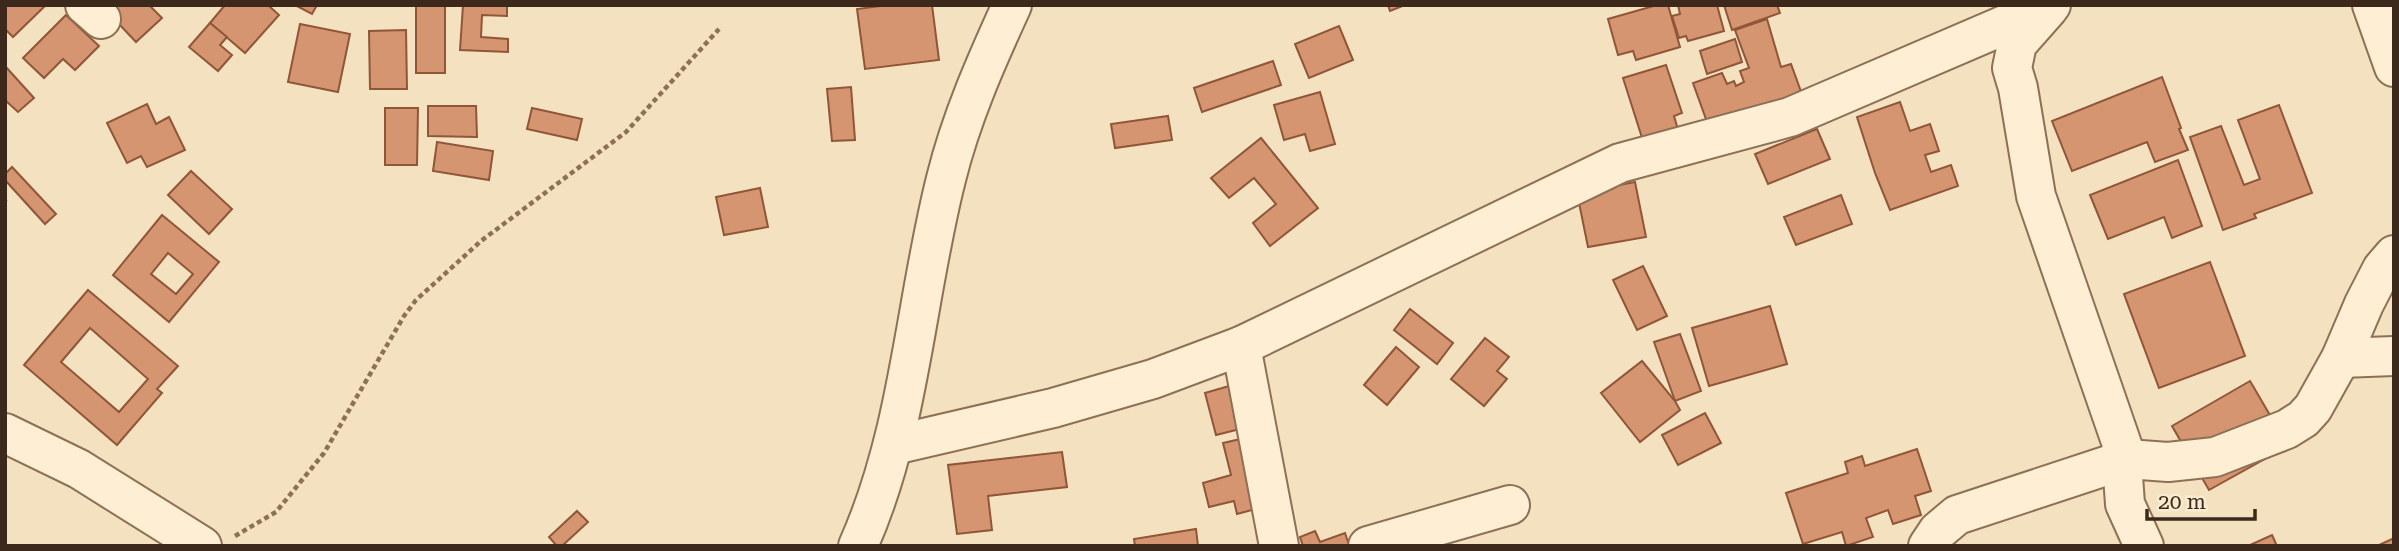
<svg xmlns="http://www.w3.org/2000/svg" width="2399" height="551" viewBox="0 0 2399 551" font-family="'Roboto Serif',serif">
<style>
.building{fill:#d69571;stroke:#905638;stroke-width:2;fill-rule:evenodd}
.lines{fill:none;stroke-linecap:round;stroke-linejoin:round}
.minor-casing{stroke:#8e7055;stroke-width:42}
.path{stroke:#8e7055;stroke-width:4.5;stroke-dasharray:5 3.5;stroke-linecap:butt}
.minor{stroke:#fdeed4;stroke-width:38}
</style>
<rect width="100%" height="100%" fill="#f3e1bf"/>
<!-- building -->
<g class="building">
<path d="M5,5H46L13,37L5,29Z"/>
<path d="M101,5H149L162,18L136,42Z"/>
<path d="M225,5H268L279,15L245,53L210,23Z"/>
<path d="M295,5H317L312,14Z"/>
<rect x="416" y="5" width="29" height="68"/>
<path d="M463,5H507V16L482,15L481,37L508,39V52L460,50Z"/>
<path d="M888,5H932L939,60L865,69L857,9Z"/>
<path d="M1388,5H1405L1390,11Z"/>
<path d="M1657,5H1668L1680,47L1636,60L1633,51L1618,55L1608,19Z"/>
<path d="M1678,5H1717L1724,31L1688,41L1686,36L1679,38L1672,16L1680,14Z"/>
<path d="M1724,5H1777L1780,13L1732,30Z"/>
<path d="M66,15L99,46L75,70L63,59L44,78L23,58Z"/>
<path d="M1767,19L1781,67L1791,64L1804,100L1711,133L1693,83L1722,73L1727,84L1734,81L1736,86L1744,82L1740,71L1749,68L1735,30Z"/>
<path d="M210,23L227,37L220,45L232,55L218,71L189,47Z"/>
<path d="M300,24L350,34L338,92L288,82Z"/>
<path d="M1339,26L1353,60L1309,78L1295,44Z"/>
<path d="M406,30L407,89H370L369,31Z"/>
<path d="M1735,39L1742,62L1707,74L1700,51Z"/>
<path d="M1273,61L1281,85L1202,112L1194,88Z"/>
<path d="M1666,65L1682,113L1674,116L1679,133L1644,144L1623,78Z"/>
<path d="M5,66L34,98L18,112L5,100Z"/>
<path d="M2162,77L2181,128L2179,129L2188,150L2155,162L2147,142L2072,171L2052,121Z"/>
<path d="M851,87L855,140L832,141L827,89Z"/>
<path d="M1320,92L1335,144L1310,151L1305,134L1284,140L1274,105Z"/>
<path d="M1900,102L1910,131L1930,124L1939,151L1925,155L1931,172L1951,165L1958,186L1890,210L1875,173L1857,117Z"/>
<path d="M147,104L156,124L169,117L185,150L147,167L141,156L127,163L107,123Z"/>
<path d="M2279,105L2312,193L2254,214L2256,218L2223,230L2190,137L2221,126L2244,185L2260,179L2238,120Z"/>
<path d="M428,106H476L477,137L428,136Z"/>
<path d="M385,108H418L417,165H385Z"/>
<path d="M532,108L582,119L577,140L527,129Z"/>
<path d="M1168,116L1172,140L1115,148L1111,124Z"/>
<path d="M1817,129L1830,159L1768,184L1755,154Z"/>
<path d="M1261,138L1318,208L1270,246L1253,223L1276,204L1254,178L1229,198L1211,178Z"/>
<path d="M437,142L493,151L489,180L433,171Z"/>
<path d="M2178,160L2202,226L2172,238L2164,217L2108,239L2090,195Z"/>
<path d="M12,167L56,214L45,224L5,180V174Z"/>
<path d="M191,171L232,209L209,234L168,195Z"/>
<path d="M1635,182L1646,237L1588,247L1577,193Z"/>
<path d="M760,188L768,227L724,235L716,197Z"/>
<path d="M1841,195L1852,224L1796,245L1784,217Z"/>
<path d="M162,215L219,262L169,322L113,275ZM168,253L193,274L176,294L151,274Z"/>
<path d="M2210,262L2245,356L2159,388L2124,294Z"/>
<path d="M1643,266L1667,316L1637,330L1613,280Z"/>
<path d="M88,290L178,366L157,389L162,393L117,445L24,365ZM90,328L148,379L119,412L61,362Z"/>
<path d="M1770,306L1787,364L1709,386L1692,328Z"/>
<path d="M1410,309L1453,343L1437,364L1394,330Z"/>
<path d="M1680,334L1701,391L1675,401L1654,342Z"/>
<path d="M1485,338L1509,357L1497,371L1507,379L1484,406L1451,379Z"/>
<path d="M1396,347L1419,367L1387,405L1364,385Z"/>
<path d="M1642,361L1675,401L1680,410L1640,442L1601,393Z"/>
<path d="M2250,381L2288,446L2209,490L2172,426Z"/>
<path d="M1229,386L1240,429L1216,435L1205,393Z"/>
<path d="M1705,413L1721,443L1678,465L1662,435Z"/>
<path d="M1245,438L1263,507L1237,514L1234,501L1209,507L1203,483L1231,475L1223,443Z"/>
<path d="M1917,449L1931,491L1915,496L1921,515L1893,524L1888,510L1866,518L1873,537L1846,546L1842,532L1803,544L1786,493L1848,473L1845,462L1862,456L1865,466Z"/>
<path d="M1062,452L1067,487L988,496L992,530L957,534L948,465Z"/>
<path d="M577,511L588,522L562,546H557L549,537Z"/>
<path d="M1196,529L1198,546H1135L1134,539Z"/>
<path d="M1315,531L1320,542L1345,533L1349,545L1303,546L1300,537Z"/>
<path d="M2272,535L2277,546H2248Z"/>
<path d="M2394,538V546H2377Z"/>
</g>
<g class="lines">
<!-- minor casing -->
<g class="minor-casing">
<g id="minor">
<path d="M85,5L101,19"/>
<path d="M2372,5L2394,67"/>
<path d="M2048,9L2017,44L2012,68L2018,88L2036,196L2127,459"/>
<path d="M1241,346L1279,546"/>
<path d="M2341,358L2394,356"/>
<path d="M5,433L79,469L202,546"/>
<path d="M894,445L1053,408L1153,379L1241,346L1620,163L1790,117L2051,5"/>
<path d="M2122,462L2125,504L2144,546"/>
<path d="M858,546C910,430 915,301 946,179C961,118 986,62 1012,5"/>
<path d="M1368,546L1510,505"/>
<path d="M1928,546L1938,531L1957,515L2127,459L2168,462L2215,457L2287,429L2303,419L2313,408L2341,358L2364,304L2382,269L2394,255"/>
</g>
</g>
<!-- path -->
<g class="path">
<path d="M5,200L6,199"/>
<path d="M235,536L276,512L324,453L404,316L416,300L481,241L626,132L719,29"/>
</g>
<!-- minor -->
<use href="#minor" class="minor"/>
</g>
<!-- border -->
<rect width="2399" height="551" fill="none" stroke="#3c291b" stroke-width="14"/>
<!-- scale -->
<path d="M2147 509v10h108v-10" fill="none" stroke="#3c291b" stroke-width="3.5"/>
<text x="2158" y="509" font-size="21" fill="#3c291b" stroke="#f9ebd0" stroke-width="5" paint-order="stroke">20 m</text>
</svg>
